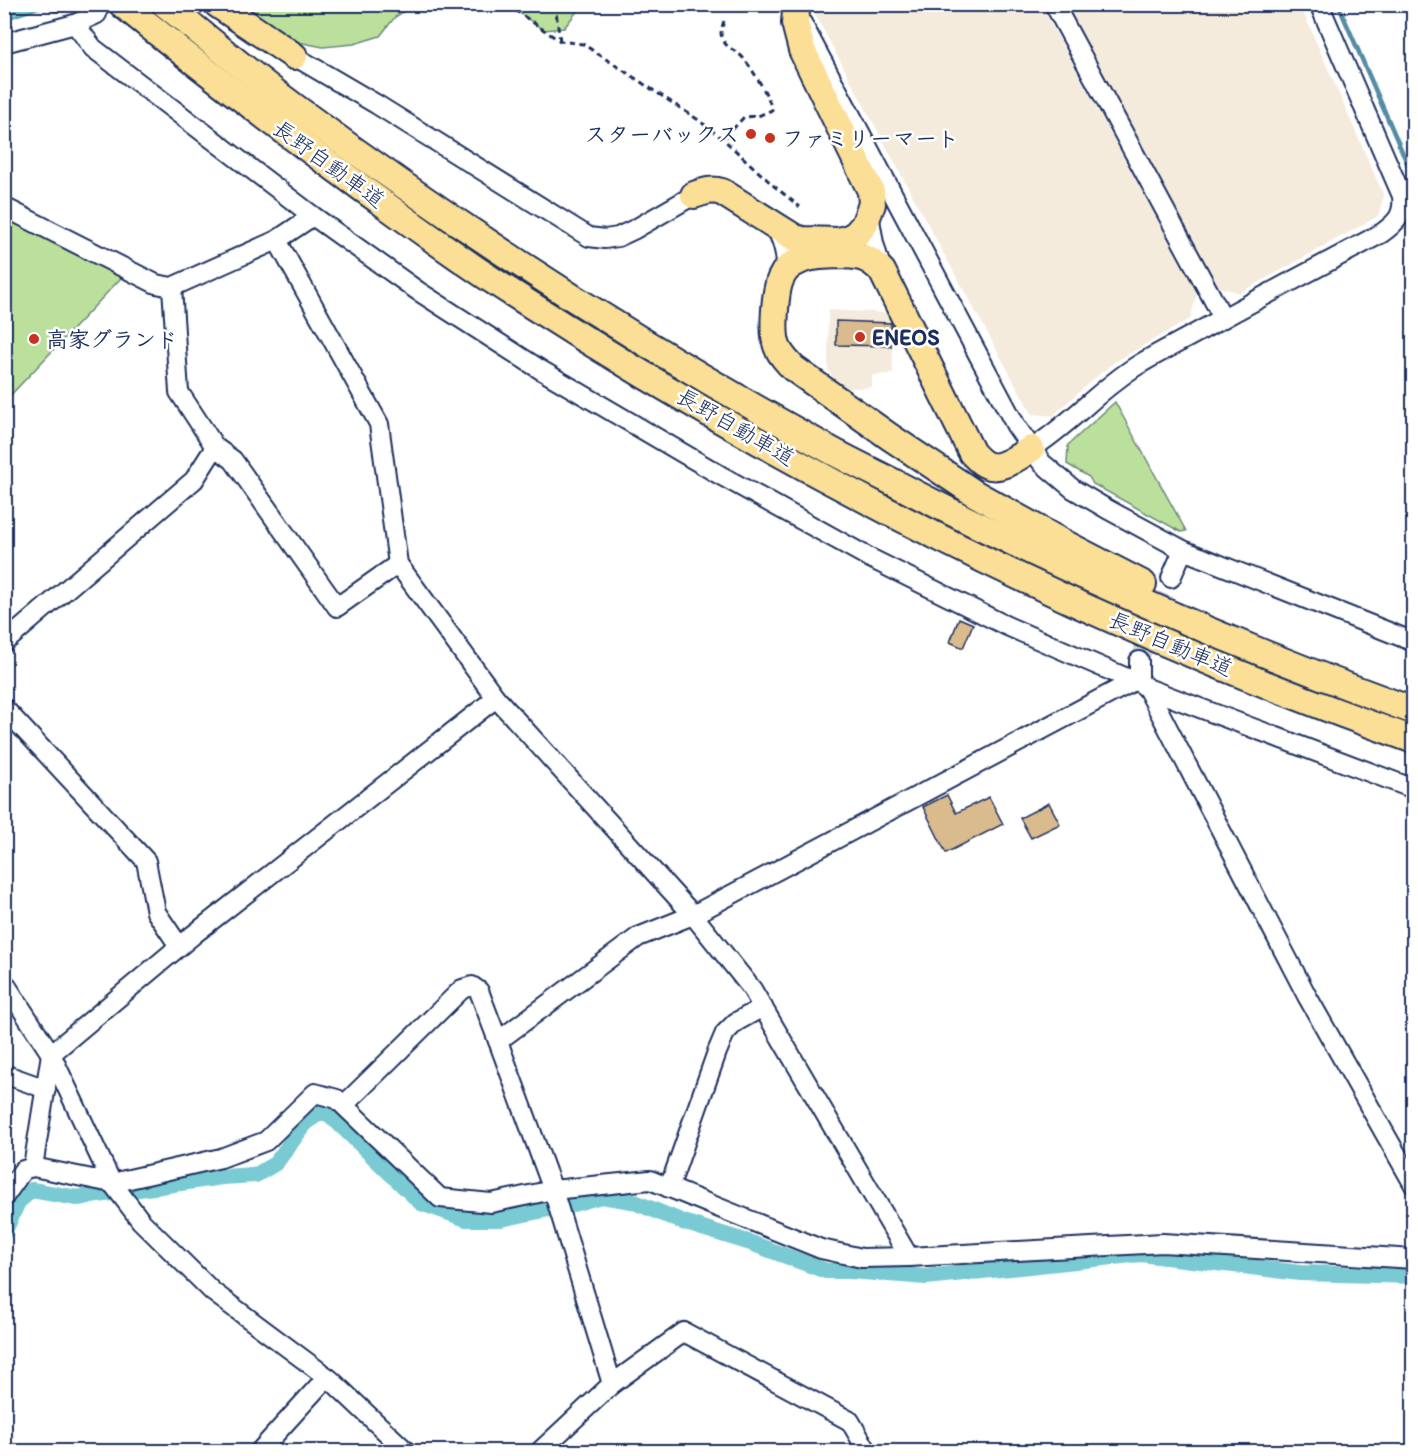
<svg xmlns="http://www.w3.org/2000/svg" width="1418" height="1456" viewBox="0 0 1418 1456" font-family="Itim,'Klee One',sans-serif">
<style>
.built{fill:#f4ebdd}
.green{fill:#bbe09b;stroke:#6b887c;stroke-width:1.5}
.water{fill:#79cad2;stroke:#538ca4;stroke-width:1.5}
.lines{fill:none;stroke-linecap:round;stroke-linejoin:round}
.stream{stroke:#538ca4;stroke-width:4.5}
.canal{stroke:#79cad2;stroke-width:16}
.building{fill:#dabb8d;stroke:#1b2f5e;stroke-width:1.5}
.minor-tunnel{stroke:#d1d5df;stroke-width:18;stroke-dasharray:18 9;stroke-linecap:butt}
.minor-casing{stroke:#1b2f5e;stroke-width:22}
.highway-casing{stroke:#1b2f5e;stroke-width:30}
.path{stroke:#1b2f5e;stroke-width:3;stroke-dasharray:6 4.5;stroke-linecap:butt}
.minor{stroke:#fff;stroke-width:18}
.highway{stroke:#fbdf96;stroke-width:26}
.poi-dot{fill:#c8321e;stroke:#fff;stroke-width:2}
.labels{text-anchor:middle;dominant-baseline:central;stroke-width:5;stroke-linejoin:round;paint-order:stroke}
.poi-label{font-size:22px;font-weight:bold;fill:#1b2f5e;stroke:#fff;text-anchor:start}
.street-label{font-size:22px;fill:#1b2f5e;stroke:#fff}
</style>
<rect width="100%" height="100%" fill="#fff"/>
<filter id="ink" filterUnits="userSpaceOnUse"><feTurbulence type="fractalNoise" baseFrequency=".0167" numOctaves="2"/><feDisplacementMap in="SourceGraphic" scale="12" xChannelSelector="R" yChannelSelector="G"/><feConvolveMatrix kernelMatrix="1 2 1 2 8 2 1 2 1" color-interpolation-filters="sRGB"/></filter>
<g filter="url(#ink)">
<!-- built -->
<g class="built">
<path d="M810,5H1041L1197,293L1190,319L1113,363L1089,383L1053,416L1032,414L939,245Z"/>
<path d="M1066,5H1300L1384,196L1378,216L1240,293L1216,286Z"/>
<path d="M828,310L892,313L893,374L872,375V387L839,389L828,369Z"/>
</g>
<!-- green -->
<g class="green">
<path d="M237,5H414L395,17L380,36L354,44L323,47L298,42L280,34Z"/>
<path d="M518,5H582L564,28L544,30L521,14V6Z"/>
<path d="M5,212L122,277L5,401Z"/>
<path d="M1115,402L1186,531L1181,532L1093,484L1089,477L1067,464L1068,445Z"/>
</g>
<!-- water -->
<path class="water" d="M5,4H48V5L5,20Z"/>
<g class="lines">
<!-- stream -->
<path class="stream" d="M1338,4L1414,179"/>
<!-- canal -->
<path class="canal" d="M4,1233L18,1202L32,1190L77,1198L222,1177L256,1175L276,1163L306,1122L321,1112L330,1115L421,1203L466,1219H501L573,1204L601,1196L632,1201L683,1222L751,1243L826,1271H851L926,1277L1141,1254L1300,1273L1414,1276"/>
</g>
<!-- building -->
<g class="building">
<path d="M836,321L891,323V346L836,345Z"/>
<path d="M959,618L973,624L963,648L950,642Z"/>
<path d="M947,795L956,813L989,797L1003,824L946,853L923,807Z"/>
<path d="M1049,803L1060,824L1031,838L1020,818Z"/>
</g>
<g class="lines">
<!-- minor-tunnel -->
<path class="minor-tunnel" d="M1139,661L1171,578"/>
<!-- minor casing -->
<g class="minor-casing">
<g id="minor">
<path d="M1054,4L1223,318"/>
<path d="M802,23L1016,426L1042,463L1073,489L1107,509L1183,550L1414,642"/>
<path d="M75,24L97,14"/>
<path d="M4,43L75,24L93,48L313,216L418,291L541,370L720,475L870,558L1007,626L1134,681L1139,682L1147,688L1414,789"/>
<path d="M294,56L376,104L589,237L605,239L618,237L635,229L694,195"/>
<path d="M4,207L156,284L172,287L277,240L313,216"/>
<path d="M869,214L874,243L882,271"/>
<path d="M774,226C783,239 785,253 787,268"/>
<path d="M277,240L379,424L398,564L496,698L693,915L752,989L909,1257"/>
<path d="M172,287L179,392L215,447L233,460L337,607L398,564"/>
<path d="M1031,449C1070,425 1099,389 1138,365C1158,353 1178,343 1198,332C1259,298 1321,266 1382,233C1397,222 1404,215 1402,196L1319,4"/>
<path d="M1171,578L1183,550"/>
<path d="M4,643L194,480L215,447"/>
<path d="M1139,661V682"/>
<path d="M1147,688L1307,996L1414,1185"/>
<path d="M4,708L146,861L156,912L179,946"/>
<path d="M4,982L51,1054L112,1183L141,1221L213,1292L331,1380L407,1452"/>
<path d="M4,1074L46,1089"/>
<path d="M344,1105L462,989L472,986L479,991L498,1041"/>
<path d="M33,1167L51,1054L193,935L496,698"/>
<path d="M669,1188L717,1052L725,1033L736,1022L763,1007"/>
<path d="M4,1197L23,1170L33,1167L112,1183L221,1158L266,1141L315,1093L337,1099L440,1198L491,1203L553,1190L650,1180L821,1249L862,1258L909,1257L1163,1243L1414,1259"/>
<path d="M612,1384L684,1332L850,1421L868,1452"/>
<path d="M259,1452L327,1377"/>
<path d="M539,1452L612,1384L553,1190L498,1041L638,937L693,915L1134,681"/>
</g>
</g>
<!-- highway casing -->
<g class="highway-casing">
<g id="highway">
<path d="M122,4C202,69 283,131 366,191C409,222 451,253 495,282C783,469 1090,626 1414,740"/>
<path d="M165,4C209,39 251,75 296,108C467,234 646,349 832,451C860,466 888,479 916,494C1077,577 1243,649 1414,711"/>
<path d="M217,4L294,56"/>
<path d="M694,195C705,191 712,189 722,192L795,238L803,240L838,241L847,239L856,234L864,225L872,204L871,191L802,50L795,23L796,11"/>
<path d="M1031,449C1019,456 1001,471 987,465C981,463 976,457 972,453L882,271C868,256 858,255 837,255C824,256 809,255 797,262C790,265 784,271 781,278C775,290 772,333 777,346C780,355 787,361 793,368L890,437L974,493L1058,540L1143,584"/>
</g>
</g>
<!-- path -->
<g class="path">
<path d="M506,4L560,41L583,44L697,119L723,139L774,186L800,207"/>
<path d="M555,4L560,41"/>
<path d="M54,11L70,4"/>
<path d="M724,21C722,28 719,33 723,40C727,49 738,51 744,59C753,70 769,96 772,110L758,116L744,117L724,139"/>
</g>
<!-- minor -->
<use href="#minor" class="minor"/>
<!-- highway -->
<use href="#highway" class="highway"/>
</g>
</g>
<!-- markers -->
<g class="poi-dot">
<circle cx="751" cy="134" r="6"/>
<circle cx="770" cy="138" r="6"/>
<circle cx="860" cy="337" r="6"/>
<circle cx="34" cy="339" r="6"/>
</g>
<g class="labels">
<!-- poi labels -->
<g class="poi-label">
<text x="739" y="134" text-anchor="end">スターバックス</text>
<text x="782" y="138">ファミリーマート</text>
<text x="872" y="337">ENEOS</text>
<text x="46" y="339">高家グランド</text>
</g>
<!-- street labels -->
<g class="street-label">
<text transform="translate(329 164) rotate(36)">長野自動車道</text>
<text transform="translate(736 427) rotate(30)">長野自動車道</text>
<text transform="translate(1171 644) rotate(23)">長野自動車道</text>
</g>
</g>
<!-- margin -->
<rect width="1418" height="1456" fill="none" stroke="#fff" stroke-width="24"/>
<rect x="12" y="12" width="1394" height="1432" fill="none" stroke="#1b2f5e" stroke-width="2" filter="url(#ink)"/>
</svg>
